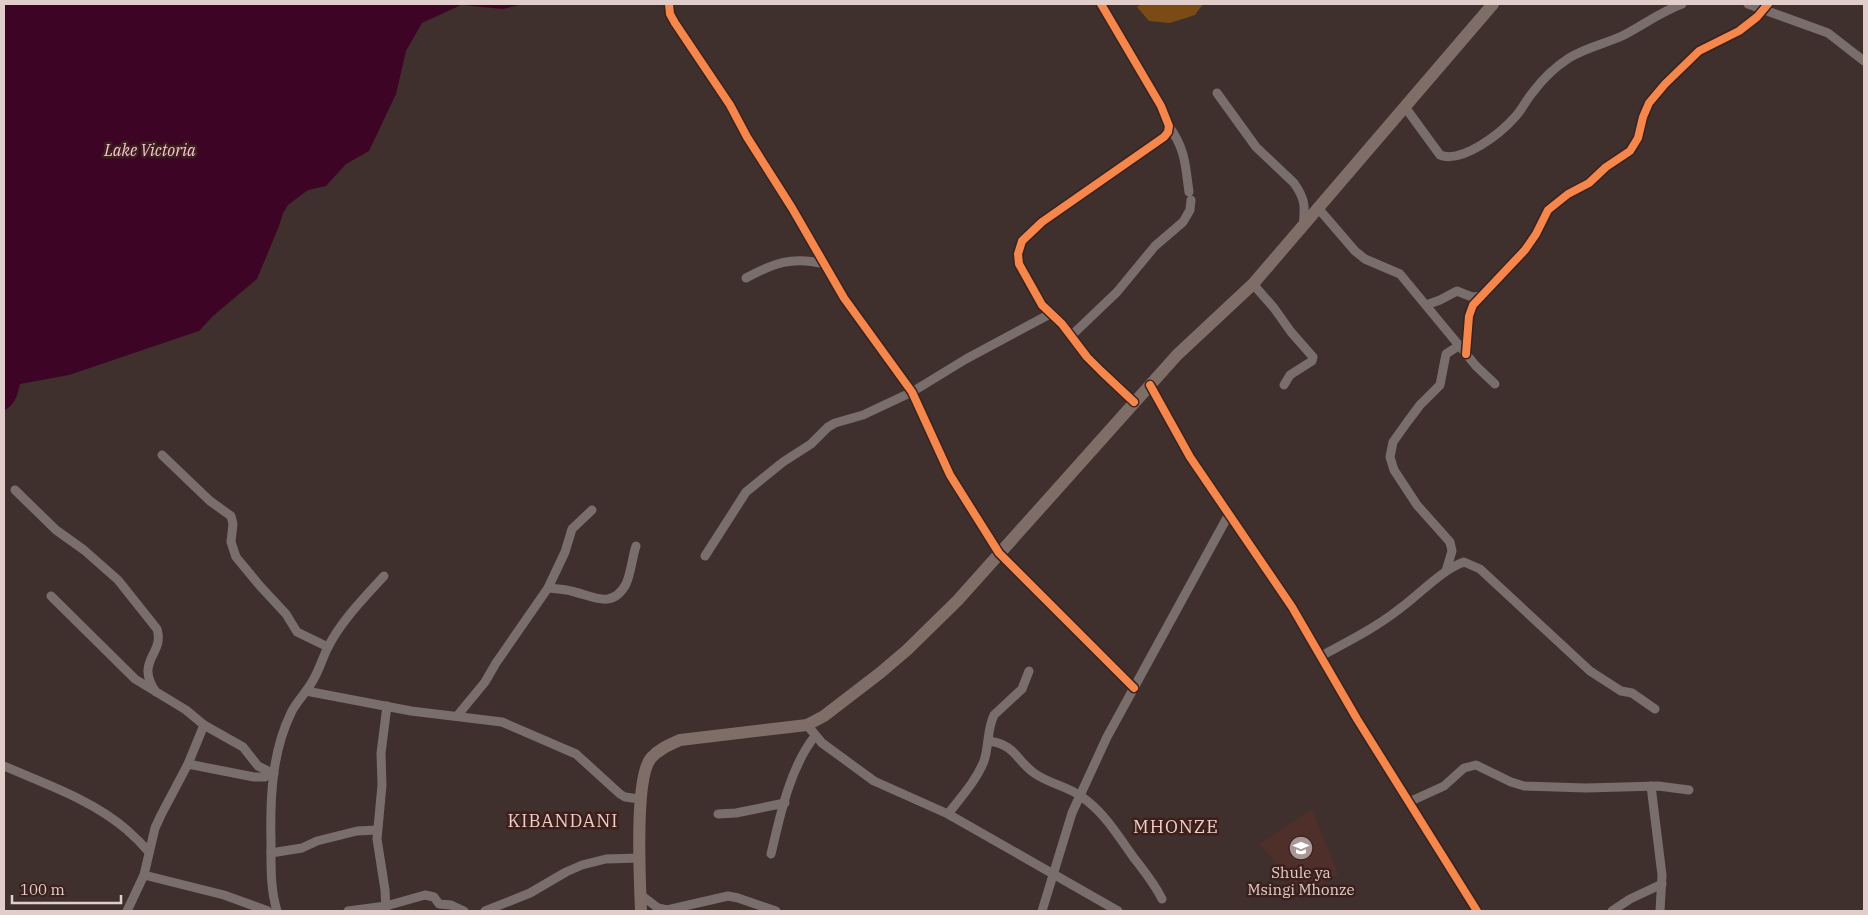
<svg xmlns="http://www.w3.org/2000/svg" width="1868" height="915" viewBox="0 0 1868 915" font-family="'IBM Plex Serif',serif">
<style>
.built{fill:#4f2f2a}
.forest{fill:#7a4b14}
.water{fill:#3e0425}
.lines{fill:none;stroke-linecap:round;stroke-linejoin:round}
.minor{stroke:#7a6e6c;stroke-width:9}
.primary{stroke:#7f6d67;stroke-width:12}
.cycleway-casing{stroke:#3b201c;stroke-width:11}
.cycleway{stroke:#f5874c;stroke-width:8}
.labels{text-anchor:middle;dominant-baseline:central;stroke-width:5;stroke-linejoin:round;paint-order:stroke}
.poi-label{font-size:15px;fill:#e1cecb;stroke:#3b201c}
.water-label{font-size:16px;font-style:italic;fill:#fec0da;stroke:#3b201c}
.quarter-label{font-size:18px;letter-spacing:1px;fill:#f2cdc7;stroke:#3b201c}
</style>
<rect width="100%" height="100%" fill="#3f302d"/>
<!-- built -->
<path class="built" d="M1312,809L1338,874L1304,895L1259,844Z"/>
<!-- forest -->
<path class="forest" d="M1141,4H1203L1195,15L1170,23L1149,21L1137,7Z"/>
<!-- water -->
<path class="water" d="M4,4H523L503,9L461,5L422,23L406,51L396,94L369,151L346,164L326,186L308,190L288,205L283,213L279,226L257,279L213,316L199,331L69,375L20,384C17,397 15,404 4,411Z"/>
<g class="lines">
<!-- minor -->
<g class="minor">
<path d="M669,4L670,14L675,23L730,105L747,137L792,208L844,298L912,392L950,475L999,553L1134,688"/>
<path d="M1101,4L1161,106L1169,126L1168,132L1164,137L1042,222L1022,241L1018,254L1019,264L1042,305L1062,324L1087,357L1101,371L1134,402"/>
<path d="M1748,4L1828,33L1864,61"/>
<path d="M1217,93L1256,147L1294,183C1306,200 1305,207 1303,227"/>
<path d="M1405,107L1440,155C1462,164 1501,133 1515,117C1522,110 1526,100 1533,92C1542,80 1555,67 1569,58C1585,48 1604,44 1622,36C1642,26 1660,12 1682,4"/>
<path d="M1169,126C1186,151 1185,164 1189,192"/>
<path d="M1318,208L1355,251L1365,259L1400,274L1476,366L1495,384"/>
<path d="M746,278C774,263 792,256 824,264"/>
<path d="M1253,284L1274,308L1291,332L1313,357L1312,361L1290,375L1284,385"/>
<path d="M1426,305L1440,300L1457,291L1472,297L1482,296"/>
<path d="M1071,336L1117,292L1155,246L1183,222L1190,210L1191,200"/>
<path d="M1466,354L1469,316L1473,305L1525,250L1536,234L1548,210L1568,194L1589,183L1606,167L1630,151L1638,138L1643,117L1649,103L1665,84L1699,51L1739,31L1757,17L1768,4"/>
<path d="M1150,385L1190,457L1292,607L1357,719L1477,911"/>
<path d="M162,455L210,501L231,516L233,524L231,542L236,557L260,586L286,614L297,632L328,647"/>
<path d="M15,490L56,530L84,550L118,580L157,629C165,654 134,661 156,692"/>
<path d="M705,556L746,492L783,462L811,444L828,427L835,423L863,415L912,392L966,359L1050,314"/>
<path d="M1446,571L1452,551L1450,542L1417,505L1394,470L1390,457L1393,442L1408,421L1420,405L1440,385L1446,354L1460,345"/>
<path d="M548,588C556,589 564,589 571,591C593,596 612,610 626,584C631,573 632,558 636,546"/>
<path d="M51,596L135,679L186,710L204,725L243,747L258,766L274,774"/>
<path d="M1321,656C1347,642 1375,628 1398,610C1419,595 1441,570 1464,562L1480,569L1590,671L1621,691L1632,693L1655,709"/>
<path d="M306,691L411,711L502,722L576,754L620,794L625,797L640,799"/>
<path d="M457,716L485,682L496,663L548,588L565,552L572,529L592,510"/>
<path d="M807,725L822,743L874,781L948,814L1118,911"/>
<path d="M989,741C1016,745 1015,759 1034,773C1049,784 1068,786 1082,797C1105,813 1118,836 1134,858C1144,871 1154,883 1162,899"/>
<path d="M188,764L254,777H265L271,773"/>
<path d="M4,766C45,784 93,800 127,830C135,837 142,844 149,852"/>
<path d="M1651,786L1662,875L1660,911"/>
<path d="M1409,802L1444,786L1464,768L1476,765L1511,782L1524,786L1586,788L1658,786L1689,790"/>
<path d="M718,814L736,813L785,803"/>
<path d="M948,814C961,797 976,781 984,761C989,746 987,729 994,715L1022,689L1029,671"/>
<path d="M271,853L302,848L317,841L357,831L377,830"/>
<path d="M771,854C780,816 790,767 815,736"/>
<path d="M144,875L224,895L268,911"/>
<path d="M641,895L658,908L667,910L728,896L738,898L776,911"/>
<path d="M127,911L144,875L155,828L161,815L188,764L204,725"/>
<path d="M277,911C270,888 271,863 271,840C270,797 272,752 291,713C296,702 306,693 312,682C319,671 322,659 328,647C342,620 364,598 384,576"/>
<path d="M348,911L386,906L425,895L434,897L439,904L451,905L464,911"/>
<path d="M386,911L385,890L377,839L382,785L381,753L387,706"/>
<path d="M485,911L530,893L566,872L582,865L606,859L640,858"/>
<path d="M1042,911L1072,813L1107,737L1229,514"/>
<path d="M1612,911L1630,899L1662,884"/>
</g>
<!-- primary -->
<path class="primary" d="M641,911C640,882 634,778 651,758C659,749 669,745 680,740L807,725L824,716L880,673L907,650L958,600L1177,355L1253,284L1493,4"/>
<!-- cycleway casing -->
<g class="cycleway-casing">
<g id="cycleway">
<path d="M669,4L670,14L675,23L730,105L747,137L792,208L844,298L912,392L950,475L999,553L1134,688"/>
<path d="M1101,4L1161,106L1169,126L1168,132L1164,137L1042,222L1022,241L1018,254L1019,264L1042,305L1062,324L1087,357L1101,371L1134,402"/>
<path d="M1466,354L1469,316L1473,305L1525,250L1536,234L1548,210L1568,194L1589,183L1606,167L1630,151L1638,138L1643,117L1649,103L1665,84L1699,51L1739,31L1757,17L1768,4"/>
<path d="M1150,385L1190,457L1292,607L1357,719L1477,911"/>
</g>
</g>
<!-- cycleway -->
<use href="#cycleway" class="cycleway"/>
</g>
<!-- icons -->
<defs>
<g id="school-disc" transform="scale(1.25)"><circle r="9.5" fill="#a89794" stroke="#3b201c"/><path d="M0-5L7-2L0 1L-7-2ZM-4 1L0 2.5L4 1V4Q0 6-4 4Z" fill="#fff"/></g>
</defs>
<g fill-rule="evenodd">
<use href="#school-disc" x="1301" y="848"/>
</g>
<g class="labels">
<!-- poi labels -->
<g class="poi-label">
<text x="1301" y="872">Shule ya<tspan x="1301" dy="17">Msingi Mhonze</tspan></text>
</g>
<!-- water labels -->
<g class="water-label">
<text x="150" y="150">Lake Victoria</text>
</g>
<!-- quarter labels -->
<g class="quarter-label">
<text x="563" y="820">KIBANDANI</text>
<text x="1176" y="826">MHONZE</text>
</g>
</g>
<!-- border -->
<rect width="1868" height="915" fill="none" stroke="#e1cecb" stroke-width="10"/>
<!-- scale -->
<path d="M12 895v8h109v-8" fill="none" stroke="#e1cecb" stroke-width="2.5"/>
<text x="20" y="895" font-size="15" fill="#e1cecb" stroke="#3b201c" stroke-width="4" paint-order="stroke">100 m</text>
</svg>
